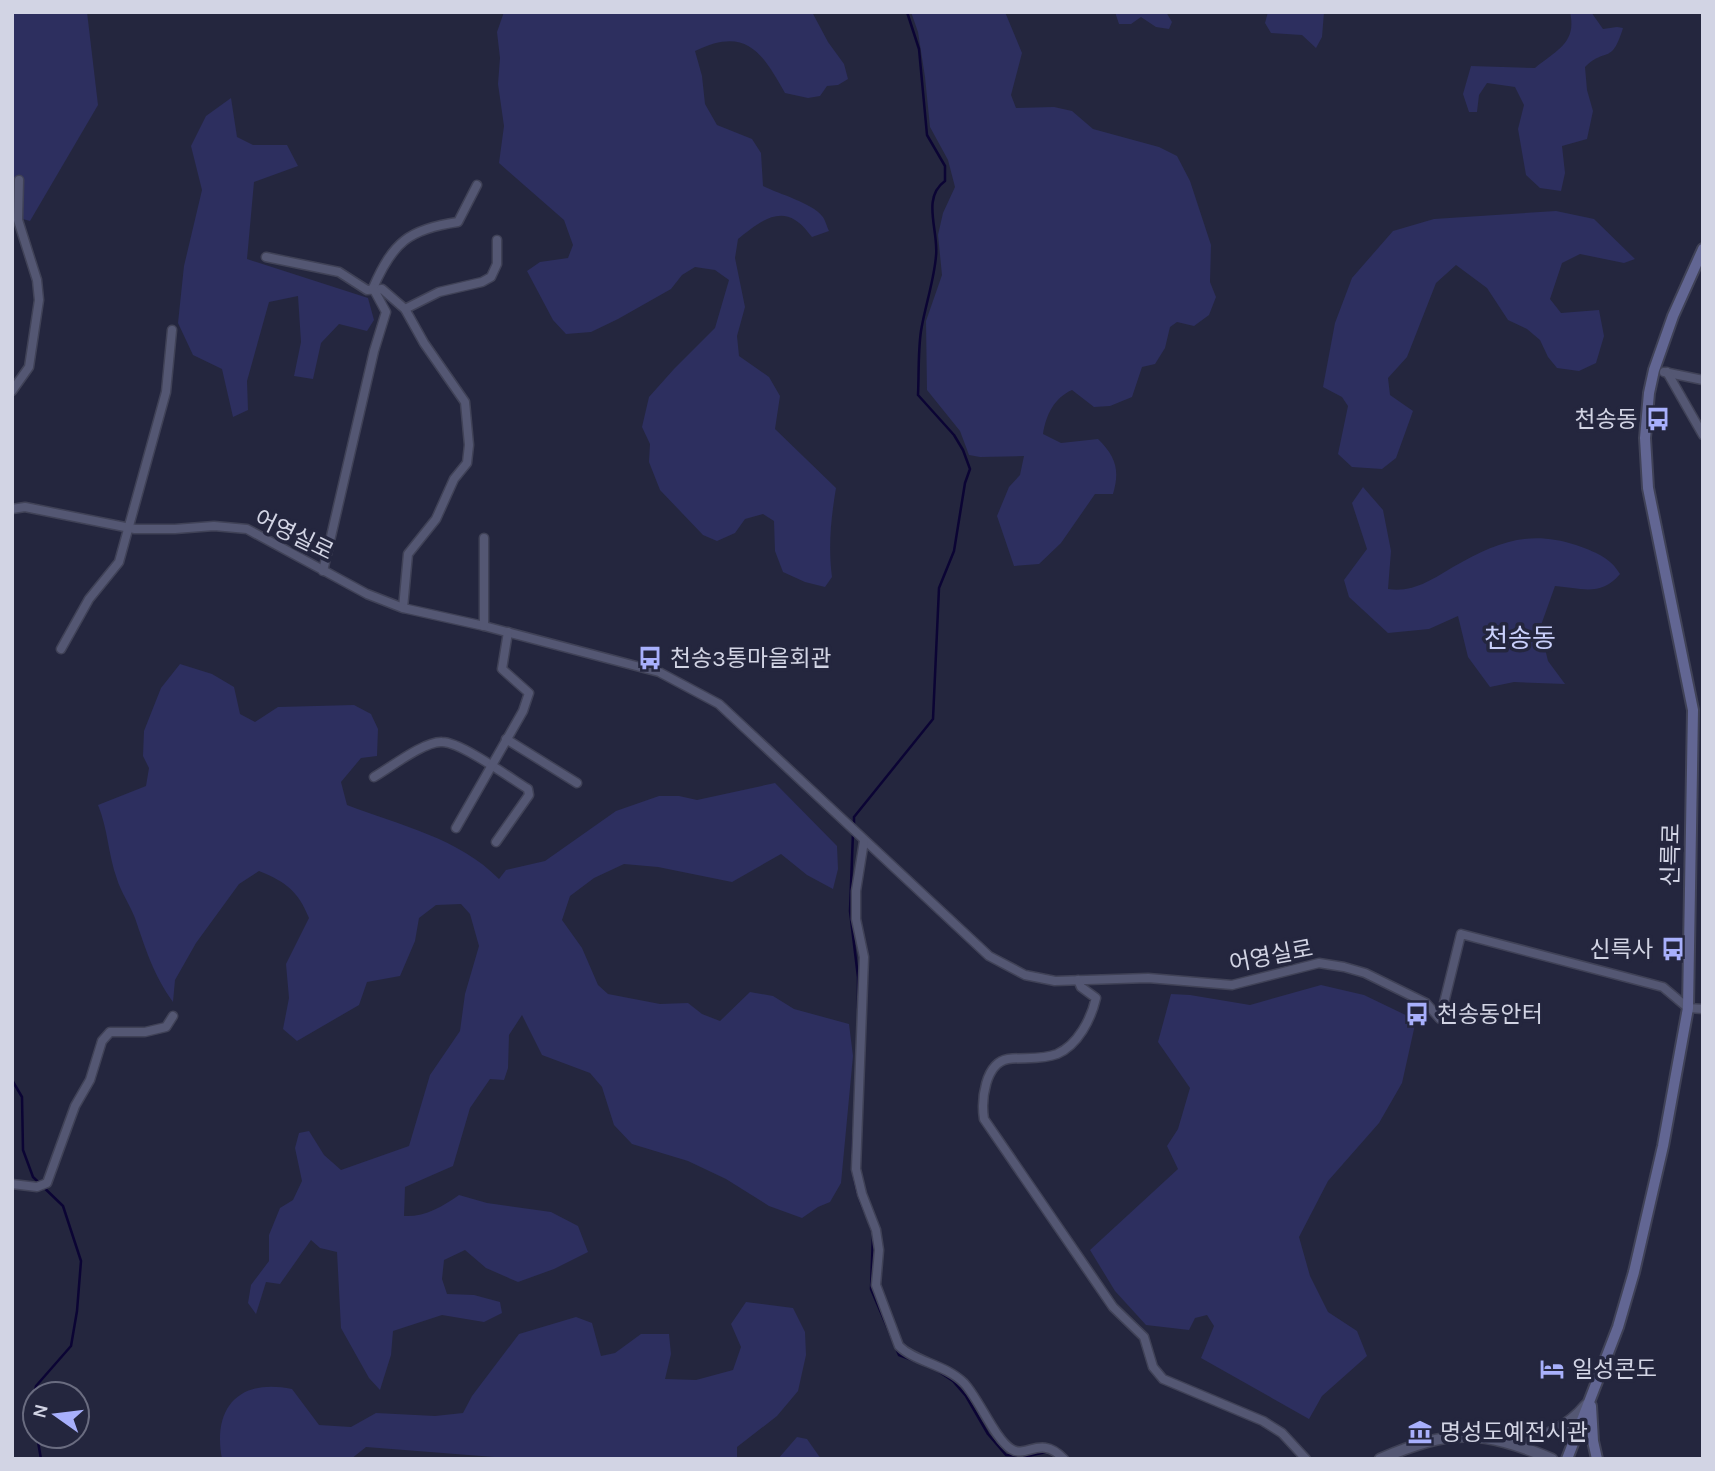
<svg xmlns="http://www.w3.org/2000/svg" width="1715" height="1471" viewBox="0 0 1715 1471" font-family="Karla,'Noto Sans KR',sans-serif">
<style>
.green{fill:#2d2f5f}
.lines{fill:none;stroke-linecap:round;stroke-linejoin:round}
.stream{stroke:#0b0434;stroke-width:2.5}
.minor-casing{stroke:#404257;stroke-width:11}
.tertiary-casing{stroke:#404257;stroke-width:13}
.secondary-casing{stroke:#404257;stroke-width:14}
.minor{stroke:#545773;stroke-width:8}
.tertiary{stroke:#545773;stroke-width:10}
.secondary{stroke:#626693;stroke-width:10}
.labels{text-anchor:middle;dominant-baseline:central;stroke-width:7;stroke-linejoin:round;paint-order:stroke}
.poi-label{font-size:23px;fill:#d2d4e4;stroke:#24263e;text-anchor:start}
.street-label{font-size:23px;fill:#d2d4e4;stroke:#24263e}
.quarter-label{font-size:26px;fill:#c9cffa;stroke:#24263e}
</style>
<rect width="100%" height="100%" fill="#24263e"/>
<!-- green -->
<g class="green">
<path d="M12,12H87L98,105L30,221L12,216Z"/>
<path d="M504,12H812L828,42L844,64L848,79L838,85L827,86L820,96L808,98L785,93C762,52 746,26 695,51L702,76L705,104L717,125L752,139L761,153L763,186C779,194 812,203 822,216C825,219 827,227 829,231L812,237C807,231 802,224 795,220C775,207 753,227 738,239L735,258L745,307L737,336L739,356L769,377L780,396L775,429L836,488C831,518 828,546 832,577L825,587L805,582L783,572L775,551L774,521L763,514L745,519L735,533L717,541L703,535L660,490L649,462L650,444L642,427L649,397L674,369L715,328L729,280L715,270L695,267L682,275L671,289L618,319L591,332L566,334L553,320L527,271L540,262L568,258L573,245L564,220L499,163L504,126L498,84L500,58L497,32Z"/>
<path d="M911,12H1005L1022,53L1011,95L1016,108L1054,107L1072,111L1093,129L1159,147L1177,156L1190,181L1211,245L1210,282L1216,297L1209,315L1194,326L1177,322L1170,327L1165,348L1155,364L1142,367L1132,397L1110,406L1094,407L1072,390C1054,398 1046,415 1043,434L1061,443L1098,439C1116,457 1120,470 1113,494H1095L1061,543L1039,564L1014,566L997,516L1009,487L1020,475L1024,456L980,457L969,455L960,431L927,390L926,321L942,275L938,235L943,213L955,187L948,160L930,127L925,77L918,32Z"/>
<path d="M1115,12H1166L1172,22L1169,29L1156,27L1141,17L1131,24H1119Z"/>
<path d="M1268,12H1324L1322,37L1316,48L1302,35L1271,33L1265,23Z"/>
<path d="M1570,12H1591L1603,29L1617,27L1623,28C1611,66 1607,46 1585,67L1587,90L1593,111L1587,139L1562,146L1565,173L1561,191L1540,188L1526,175L1518,129L1524,105L1515,87L1487,83L1479,95L1477,112H1469L1463,94L1471,66L1535,68C1557,50 1577,43 1570,12Z"/>
<path d="M231,98L237,137L253,145H287L298,166L254,182L247,259L368,298L374,320L367,331L339,324L321,343L313,379L294,376L301,342L298,296L269,302L247,381L248,410L233,417L222,369L193,355L178,323L184,266L202,190L191,146L206,116Z"/>
<path d="M1556,211L1594,219L1635,259L1624,263L1580,254L1562,263L1550,299L1561,313L1599,310L1604,336L1596,363L1579,371L1557,368L1548,357L1540,340L1527,329L1508,320L1487,288L1456,265L1436,283L1407,357L1388,378L1390,395L1413,411L1396,458L1382,469L1352,467L1338,454L1348,406L1342,397L1323,387L1335,323L1352,278L1393,231L1434,219Z"/>
<path d="M1363,487L1383,510L1391,551L1388,589C1413,593 1433,579 1453,567C1495,543 1528,529 1576,545C1595,552 1610,557 1620,574C1601,597 1581,588 1555,586L1540,628L1548,661L1565,684L1514,682L1490,687L1468,657L1458,616L1429,629L1388,633L1349,597L1344,580L1367,549L1352,503Z"/>
<path d="M180,664L212,674L234,687L240,714L255,722L278,707L354,705L371,714L378,729L377,756L361,758L341,782L347,805C399,825 459,838 499,879L506,870L545,861L616,811L659,796H679L697,800L775,783L837,846L838,869L833,889L807,875L781,854L732,882L658,867L624,864L594,878L570,896L562,920L582,948L598,985L608,994L660,1004L688,1003L702,1014L720,1021L750,992L773,996L794,1009L849,1024L853,1056L841,1183L830,1202L818,1207L802,1218L769,1206L726,1179L688,1161L632,1144L614,1125L602,1087L590,1073L542,1055L522,1015L509,1035L508,1068L504,1080L490,1079L470,1108L453,1166L405,1187L404,1216C425,1217 442,1207 459,1195L487,1203L551,1212L578,1226L588,1252L554,1269L518,1282L486,1268L465,1250L444,1260L442,1279L447,1294L474,1295L500,1302L502,1313L484,1322L442,1315L393,1331L391,1355L380,1390L369,1378L341,1328L337,1252L320,1248L311,1240L280,1284L266,1282L256,1314L248,1303L251,1285L269,1261V1235L280,1208L293,1200L302,1181L295,1148L299,1133L309,1131L324,1155L341,1170L409,1146L430,1075L460,1031L465,994L479,946L470,914L461,904L436,905L419,918L415,941L400,976L367,982L359,1005L297,1041L283,1029L289,998L286,964L309,918C298,891 286,882 259,871L239,884L196,943L175,980L173,1002C153,974 146,950 135,918C130,905 121,892 117,879C108,854 108,829 98,805L146,786L149,768L143,756L144,731L161,688Z"/>
<path d="M1321,985L1364,995L1416,1020L1402,1083L1379,1123L1328,1181L1299,1237L1310,1276L1328,1312L1357,1331L1367,1356L1322,1396L1309,1419L1201,1358L1214,1326L1207,1315L1195,1318L1189,1330L1146,1325L1115,1291L1090,1250L1178,1169L1167,1146L1178,1129L1190,1088L1158,1042L1171,994L1190,995L1250,1005Z"/>
<path d="M746,1302L793,1308L805,1332L806,1355L798,1391L777,1416L737,1447V1459H521L366,1447L351,1459H222C212,1407 240,1378 292,1389L319,1425L351,1427L376,1413L435,1416L463,1413L472,1396L519,1334L576,1317L592,1323L601,1356L615,1353L641,1334H669L671,1354L665,1379L696,1380L733,1370L741,1347L731,1324Z"/>
<path d="M797,1437L807,1439L821,1459H778Z"/>
</g>
<g class="lines">
<!-- stream -->
<g class="stream">
<path d="M854,827V817L933,719L939,588L954,551L965,483L970,469L963,450L954,435L918,395C919,374 918,351 921,331C925,306 934,281 936,256C939,231 921,198 945,181V166L927,135L919,49L907,12"/>
<path d="M853,833L850,911L858,977V1008"/>
<path d="M12,1080L22,1097L23,1150L33,1177L63,1206L81,1261L77,1311L71,1346L36,1386L32,1403L35,1421"/>
<path d="M854,1123C851,1159 850,1182 866,1215"/>
<path d="M870,1225L873,1234L871,1289L899,1355L915,1361"/>
<path d="M938,1371L953,1381L966,1396L988,1434L1006,1455L1028,1456L1046,1452"/>
<path d="M37,1436L41,1459"/>
</g>
<!-- minor casing -->
<g class="minor-casing">
<g id="minor">
<path d="M266,257L339,272L367,290L382,289L405,309L424,343L465,402L469,445L467,463L454,479L436,519L408,554L403,608"/>
<path d="M373,288C393,242 409,229 458,222L477,185"/>
<path d="M405,309L439,292L482,282L491,277L497,264V240"/>
<path d="M1664,372L1703,380"/>
<path d="M1667,372L1703,435"/>
<path d="M12,391L29,367L39,300L37,280L18,220L19,180"/>
<path d="M12,509L25,507L135,529H175L214,526L247,529L367,594L403,608L484,626L659,672L719,704L989,956L1025,975L1055,981L1148,978L1232,985L1319,963L1344,967L1365,973L1426,1003L1440,1019L1461,934L1663,987L1688,1008L1703,1009"/>
<path d="M484,538V626"/>
<path d="M323,571L374,351L386,312L373,288"/>
<path d="M61,649L89,599L119,562L166,392L172,330"/>
<path d="M506,739L577,783"/>
<path d="M374,777C390,768 424,741 442,742C461,742 510,778 528,789L529,795L496,842"/>
<path d="M456,828L523,711L529,693L502,669L508,632"/>
<path d="M864,841L856,891V919L864,957L856,1169L862,1194L876,1230L879,1250L876,1285L899,1346C915,1362 945,1364 964,1383C979,1399 995,1439 1011,1449C1027,1459 1040,1434 1064,1459"/>
<path d="M1078,980L1081,987L1096,998C1091,1019 1078,1045 1057,1054C1042,1060 1024,1057 1008,1059C985,1063 981,1100 984,1119L1113,1307L1144,1337L1153,1367L1163,1379L1263,1421L1282,1433L1306,1459"/>
<path d="M12,1184L37,1187L47,1183L75,1106L90,1080L102,1041L110,1032H145L166,1027L173,1016"/>
</g>
</g>
<!-- tertiary casing -->
<g class="tertiary-casing">
<g id="tertiary">
<path d="M1515,1444C1544,1437 1567,1428 1586,1405"/>
<path d="M1380,1459C1450,1429 1481,1429 1552,1459"/>
</g>
</g>
<!-- secondary casing -->
<g class="secondary-casing">
<g id="secondary">
<path d="M1591,1406L1593,1441L1597,1459"/>
<path d="M1567,1459L1618,1327L1634,1272L1663,1146L1688,1008L1693,710L1648,488L1645,438L1649,393L1654,370L1673,316L1703,249"/>
</g>
</g>
<!-- minor -->
<use href="#minor" class="minor"/>
<!-- tertiary -->
<use href="#tertiary" class="tertiary"/>
<!-- secondary -->
<use href="#secondary" class="secondary"/>
</g>
<!-- icons -->
<defs>
<g id="bus-bare" transform="scale(1.89)"><path d="M-5-6H5V4H4V6H2V4H-2V6H-4V4H-5ZM-3.5-4V0h7V-4ZM-3.5 1.2v1.5H-2V1.2ZM2 1.2v1.5H3.5V1.2Z" fill="#a8b0fc" stroke="#24263e" stroke-width="2.5" paint-order="stroke"/></g>
<g id="hotel-bare" transform="scale(1.89)"><path d="M-6-4.5h1.5V1H6V5H4.5V3h-9V5H-6ZM-4 0a1.8 1.8 0 1 1 3.6 0ZM.5 0V-2.5h3Q6-2.5 6 0Z" fill="#a8b0fc" stroke="#24263e" stroke-width="2.5" paint-order="stroke"/></g>
<g id="museum-bare" transform="scale(1.89)"><path d="M0-6L6-3V-2H-6V-3ZM-5-1h2V3h-2ZM-1-1h2V3h-2ZM3-1h2V3H3ZM-6 4H6V6H-6Z" fill="#a8b0fc" stroke="#24263e" stroke-width="2.5" paint-order="stroke"/></g>
</defs>
<g fill-rule="evenodd">
<use href="#bus-bare" x="1658" y="419"/>
<use href="#bus-bare" x="650" y="658"/>
<use href="#bus-bare" x="1673" y="949"/>
<use href="#bus-bare" x="1417" y="1014"/>
<use href="#hotel-bare" x="1552" y="1369"/>
<use href="#museum-bare" x="1420" y="1432"/>
</g>
<g class="labels">
<!-- poi labels -->
<g class="poi-label">
<text x="1638" y="419" text-anchor="end">천송동</text>
<text x="670" y="658">천송3통마을회관</text>
<text x="1653" y="949" text-anchor="end">신륵사</text>
<text x="1437" y="1014">천송동안터</text>
<text x="1572" y="1369">일성콘도</text>
<text x="1440" y="1432">명성도예전시관</text>
</g>
<!-- street labels -->
<g class="street-label">
<text transform="translate(294 535) rotate(26)">어영실로</text>
<text transform="translate(1671 855) rotate(-89)">신륵로</text>
<text transform="translate(1271 956) rotate(-11)">어영실로</text>
</g>
<!-- quarter labels -->
<g class="quarter-label">
<text x="1520" y="638">천송동</text>
</g>
</g>
<!-- border -->
<rect width="1715" height="1471" fill="none" stroke="#d2d4e4" stroke-width="28"/>
<!-- north arrow -->
<g transform="translate(56 1415) rotate(284)"><circle r="33" fill="#24263e" stroke="#6a6c80" stroke-width="2"/>
<path d="M0-5L12 26L0 18L-12 26Z" fill="#a8b0fc"/>
<text y="-10" font-size="19" font-weight="bold" text-anchor="middle" fill="#d2d4e4">N</text>
</g>
</svg>
